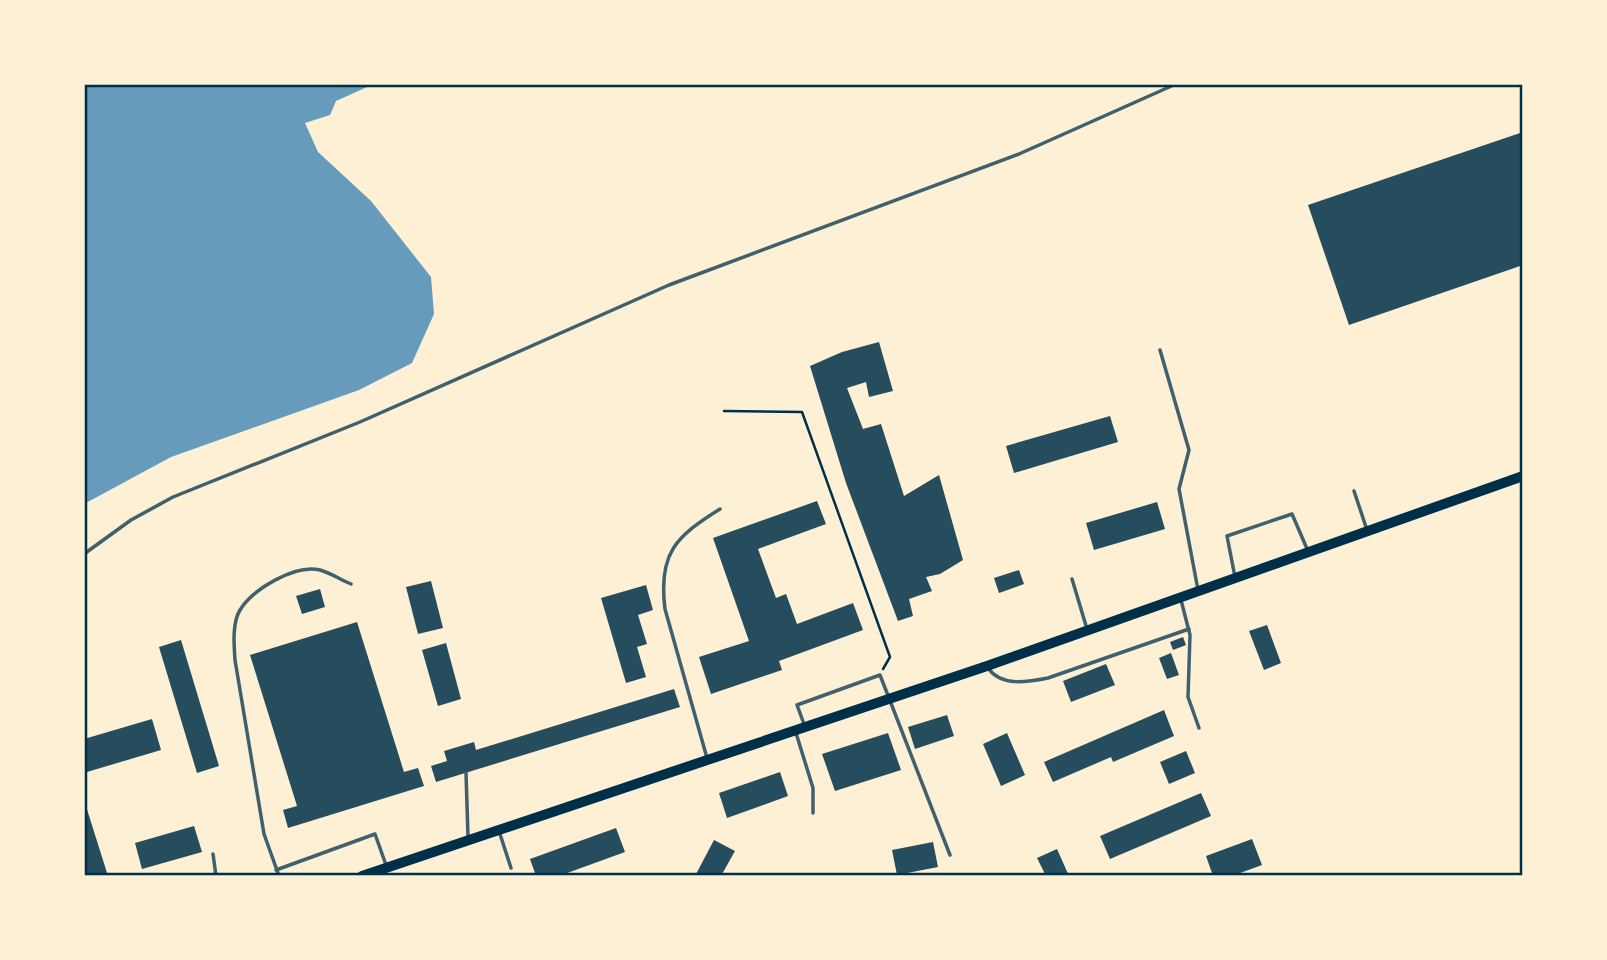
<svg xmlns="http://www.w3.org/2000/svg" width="1607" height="960" viewBox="0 0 1607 960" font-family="'Roboto Condensed',sans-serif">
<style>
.water{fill:#669bbc}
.building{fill:#264d5e}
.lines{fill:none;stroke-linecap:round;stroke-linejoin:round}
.path{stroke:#003049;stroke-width:2.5}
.service{stroke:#3f606c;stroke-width:3.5}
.primary{stroke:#003049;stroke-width:10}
.neatline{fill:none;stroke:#003049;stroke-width:2.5}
</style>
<rect width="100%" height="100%" fill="#fdf0d5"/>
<!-- water -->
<path class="water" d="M84,84H374L336,101L330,115L305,123L318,152L371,201L431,277L434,314L412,363L359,390L171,457L84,504Z"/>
<!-- building -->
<g class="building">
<path d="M1523,132V265L1349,325L1308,205Z"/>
<path d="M879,342L893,391L869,397L866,382L847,388L863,429L881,424L904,496L939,475L963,560L940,574L926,577L932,591L909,599L913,616L898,621L846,483L810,366L842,352Z"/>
<path d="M1110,416L1118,442L1014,473L1006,446Z"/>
<path d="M817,501L826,524L758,549L776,598L786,594L797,624L853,603L863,630L779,661L782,670L711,694L699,657L749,641L713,538Z"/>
<path d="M1157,502L1165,529L1094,550L1086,523Z"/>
<path d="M1019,570L1024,584L999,593L994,578Z"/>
<path d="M431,581L443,628L418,634L406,587Z"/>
<path d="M646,585L653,610L638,615L647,644L637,647L646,677L626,683L601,598Z"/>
<path d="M320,589L325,607L302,614L296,596Z"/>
<path d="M357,622L404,772L418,768L424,786L288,828L283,810L297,806L250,655Z"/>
<path d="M1267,625L1281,663L1264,670L1249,631Z"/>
<path d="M1183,637L1186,645L1173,650L1170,642Z"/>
<path d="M181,640L219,766L197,773L159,647Z"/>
<path d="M446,643L461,699L438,706L422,650Z"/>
<path d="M1171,653L1179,675L1167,679L1159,658Z"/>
<path d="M1106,664L1115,685L1071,702L1063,681Z"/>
<path d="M674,689L680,707L436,782L431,766L447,761L444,751L474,742L476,750Z"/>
<path d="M1164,710L1174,736L1113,762L1111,757L1053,782L1044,762Z"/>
<path d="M947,715L954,736L915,749L908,727Z"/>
<path d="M152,719L161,750L87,772L84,762V739Z"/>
<path d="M888,733L901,770L835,791L822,754Z"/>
<path d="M1007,733L1025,775L1001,786L983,744Z"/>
<path d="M1186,751L1195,773L1169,784L1160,762Z"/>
<path d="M780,772L788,796L727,818L719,793Z"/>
<path d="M1201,793L1211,816L1110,859L1100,836Z"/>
<path d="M84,803H85L108,876H84Z"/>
<path d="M194,826L202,852L142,869L135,843Z"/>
<path d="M616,828L625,852L559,876H536L530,859Z"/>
<path d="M1252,839L1262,865L1232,876H1213L1206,856Z"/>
<path d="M714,840L735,851L721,876H695Z"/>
<path d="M933,842L938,867L897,875L892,850Z"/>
<path d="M1057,849L1069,876H1046L1037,858Z"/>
</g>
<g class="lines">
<!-- path -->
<path class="path" d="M724,411L802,412L890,657L883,669"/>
<!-- service -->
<g class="service">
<path d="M1160,350L1189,450L1179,489L1198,590"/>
<path d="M1354,491L1367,530"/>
<path d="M84,554L131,520L173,497L360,422L669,285L1019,154L1176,84"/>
<path d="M1235,577L1227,536L1292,514L1308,551"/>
<path d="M1072,579L1087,629"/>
<path d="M1181,600L1190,635L1188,697L1199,728"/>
<path d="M988,668C1001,687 1028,682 1048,678L1189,629"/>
<path d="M804,724L797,705L880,675L950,855"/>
<path d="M796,733L813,788V813"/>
<path d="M707,758L665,609C658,554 675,537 720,509"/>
<path d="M466,773L468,837"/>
<path d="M499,831L511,868"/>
<path d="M213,854L216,876"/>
<path d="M276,870L375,834L386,865"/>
<path d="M279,876L264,834L235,660C234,645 232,623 240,610C253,589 295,564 320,570C331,573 341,580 351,584"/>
</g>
<!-- primary -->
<path class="primary" d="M362,876L987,666L1523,476"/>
</g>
<!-- border -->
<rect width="1607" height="960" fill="none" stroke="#fdf0d5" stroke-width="172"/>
<rect x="86" y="86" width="1435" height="788" class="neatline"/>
</svg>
